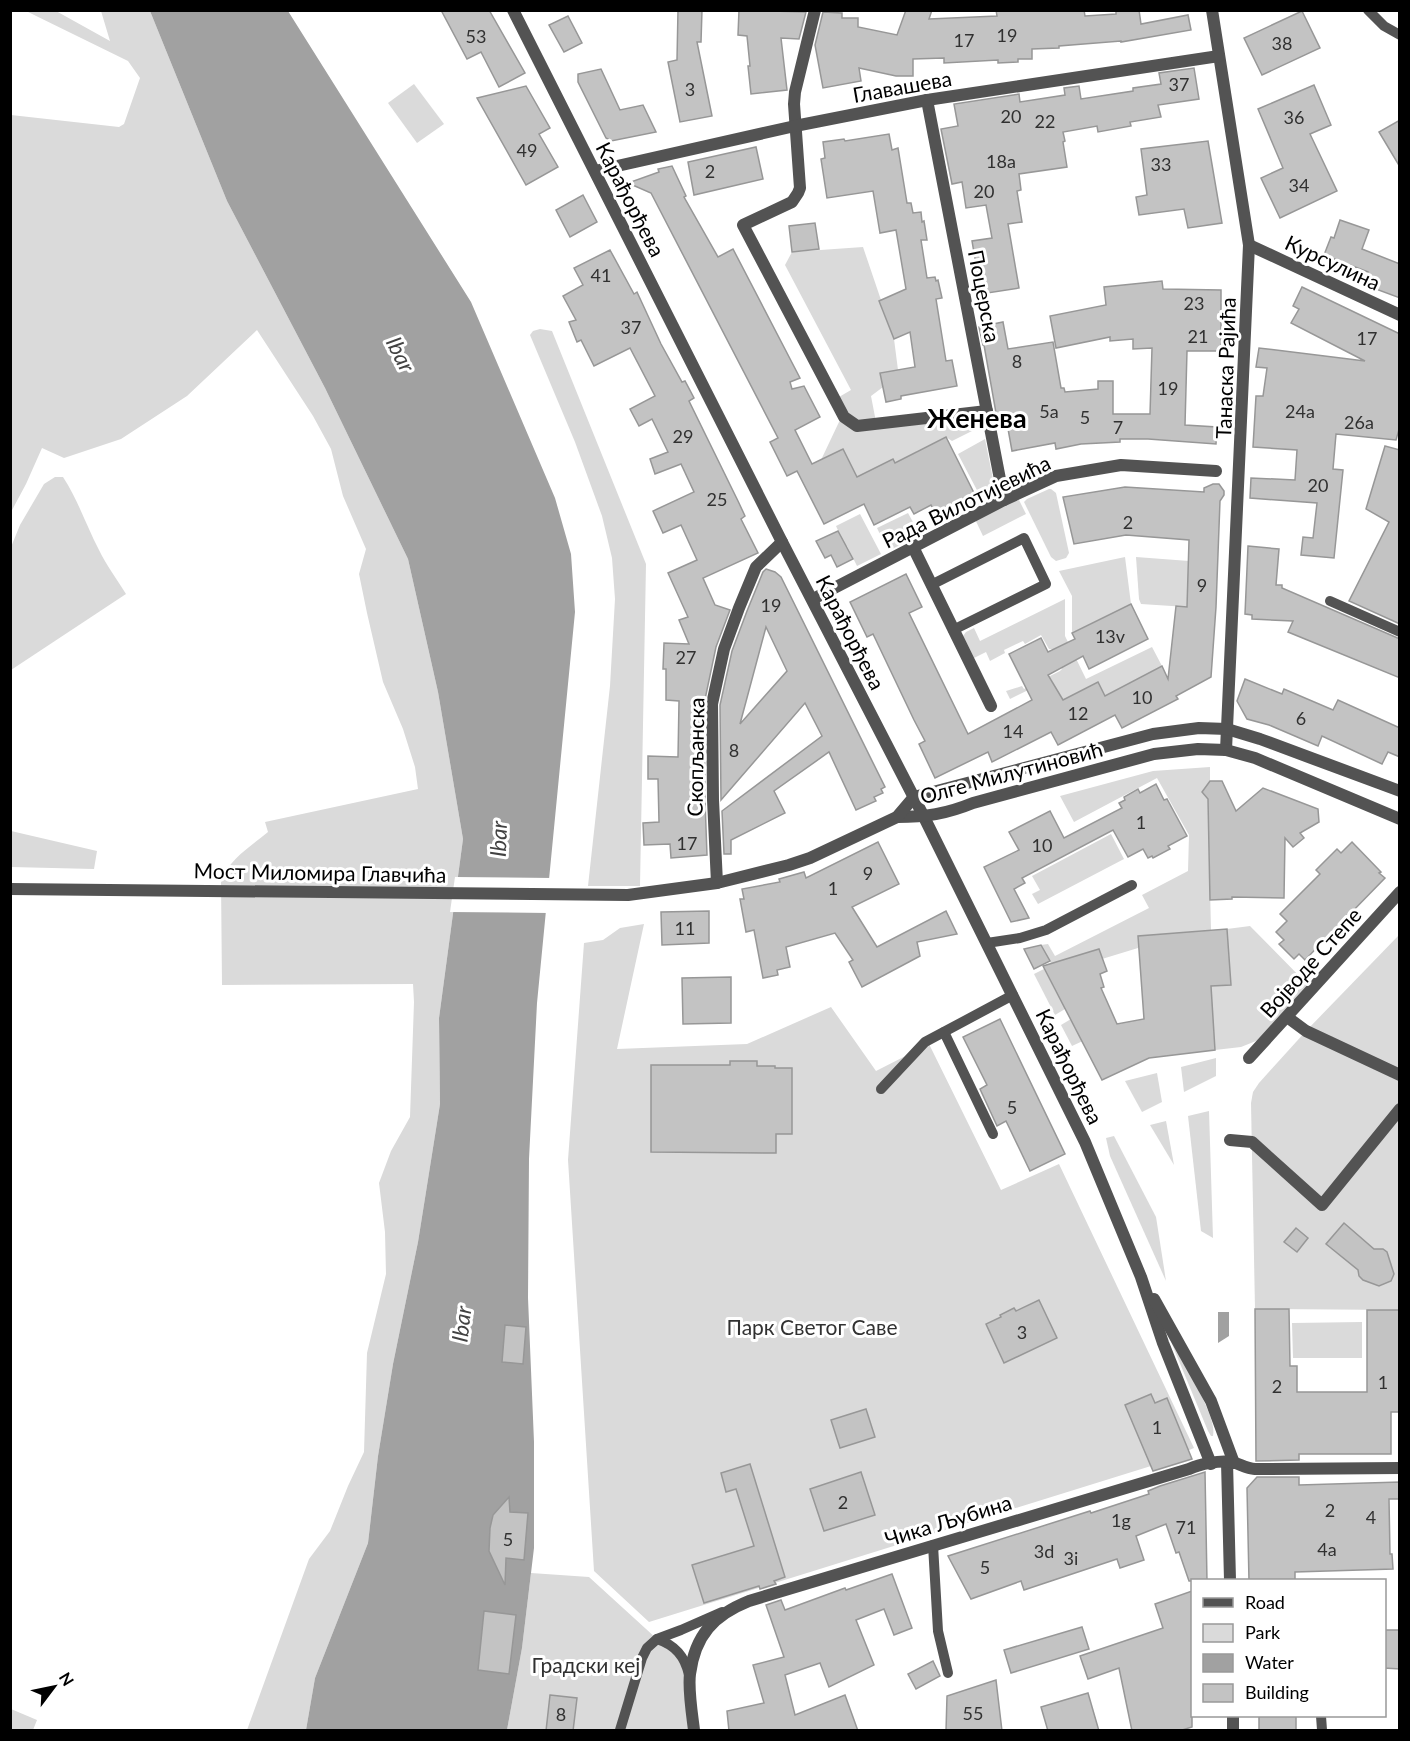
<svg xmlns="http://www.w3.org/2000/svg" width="1410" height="1741" viewBox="0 0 1410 1741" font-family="Lato,sans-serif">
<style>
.green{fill:#dadada}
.water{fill:#a1a1a1}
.pier{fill:#fff}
.building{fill:#c3c3c3;stroke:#979797;stroke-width:1.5;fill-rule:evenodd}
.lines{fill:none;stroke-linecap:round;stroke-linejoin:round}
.service{stroke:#535353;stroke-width:10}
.pedestrian{stroke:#535353;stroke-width:12}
.minor{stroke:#535353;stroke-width:12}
.tertiary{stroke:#535353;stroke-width:12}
.labels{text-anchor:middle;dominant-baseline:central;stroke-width:6;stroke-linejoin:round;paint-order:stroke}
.number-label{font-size:18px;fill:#313131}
.street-label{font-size:21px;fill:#000;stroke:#fff}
.park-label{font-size:21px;fill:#313131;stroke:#fff}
.water-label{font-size:22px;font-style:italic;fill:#424242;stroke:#fff}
.district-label{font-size:27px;font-weight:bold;fill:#000;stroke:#fff}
</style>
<rect width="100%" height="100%" fill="#fff"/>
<!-- green -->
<g class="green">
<path d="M26,11H56L110,41L101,11H150L227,201L325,388L408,559L438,692L463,839L439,1018L440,1104L418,1242L393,1364L378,1456L368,1543L315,1678L306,1730H247L309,1559L330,1531L348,1486L364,1452L367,1353L386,1274L385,1232L379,1183L391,1151L410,1117L414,1002L413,984L222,985L221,881C229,859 251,846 268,832L265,822L418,789L415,767L403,729L383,682L367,613L359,574L366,549L343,496L331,449L313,416L257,330L187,396L121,439L64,458L42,448L26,484L11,512V115L119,127L124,124L140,78L128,61Z"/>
<path d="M414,84L444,124L417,143L388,103Z"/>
<path d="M863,247L881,300L879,301L894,339L898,370L881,373L883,387L871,396L876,422L966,417L972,420L978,428L952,441L946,437L917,451L898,470L893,459L857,477L843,449L821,460L839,422L844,417L839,397L851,390L785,265L792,252Z"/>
<path d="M540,329L552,331L646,564L640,886H588L610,686L615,599L612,558L602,516L575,442L530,335L533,331Z"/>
<path d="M985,439L994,484L993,494L989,499L941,524L937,516L979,494L958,454Z"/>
<path d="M55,477H63C78,500 86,525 99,550C106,565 117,579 126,594L11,670V547L20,525L44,484Z"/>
<path d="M1049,489H1051L1056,493L1069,553L1066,558L1056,561L1051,557L1024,502L1027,499Z"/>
<path d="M1016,494L1026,514L983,536L973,515Z"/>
<path d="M908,513L920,535L888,551L877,528Z"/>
<path d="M860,514L881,554L857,566L847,546L842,548L843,541L836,526Z"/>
<path d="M1125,557L1131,604L1072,633V596L1059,571Z"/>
<path d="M1136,557L1189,561L1187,607L1141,604L1139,599Z"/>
<path d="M1065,599V636L1086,679L1152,647L1162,666L1105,696L1098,682L1041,712L1054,685L1051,679L1010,699L1006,691L1022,686L1024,689L1060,671L1062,669L1052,649H1049L1041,635L1025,644L1023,641L1004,650L1005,653L990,661L986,652L974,658L963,636L966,632L974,628L980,641Z"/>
<path d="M1210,767V781L1202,792L1208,799L1211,931L1138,936V948L1102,959L1098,949L1052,965L1041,945L1048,944L1055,956L1149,908L1142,895L1188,871L1189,835L1157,778L1074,822L1060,796L1153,771Z"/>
<path d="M11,831L97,851L94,869L11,867Z"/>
<path d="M1111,834L1124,859L1038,904L1032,894L1040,890L1032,876Z"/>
<path d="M644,924L617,1049L747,1044L831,1007L876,1071L929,1044L1001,1190L1059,1164L1194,1448L1151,1466L649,1622L594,1571L568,1160L584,943L603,940L620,928Z"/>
<path d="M1250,926L1312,989L1271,1035L1241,1047L1215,1050L1210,986L1231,985L1227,929Z"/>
<path d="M1399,935V1310L1255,1309L1251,1103L1253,1092L1259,1083L1306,1031Z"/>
<path d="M1044,969L1065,1009L1055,1015L1034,974Z"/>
<path d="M1071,1019L1087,1039L1072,1046L1061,1025Z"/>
<path d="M1216,1058V1076L1184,1092L1181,1067Z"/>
<path d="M1157,1073L1162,1102L1142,1112L1125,1081Z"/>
<path d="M1209,1111L1213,1238L1201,1231L1188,1116Z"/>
<path d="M1166,1121L1174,1165L1150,1125Z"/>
<path d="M1114,1136L1156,1217L1166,1281L1110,1156L1106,1138Z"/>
<path d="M1362,1322V1358H1293L1292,1323Z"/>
<path d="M1169,1337C1179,1356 1219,1418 1213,1436H1211L1208,1431Z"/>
<path d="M531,1573L589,1577L657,1639L680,1652L696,1730H507L522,1648Z"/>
<path d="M11,1709L37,1720L33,1730H11Z"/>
</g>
<!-- water -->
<g class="water">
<path d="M150,11H288L471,302L555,498L571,554L575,612L537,1003L529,1159L528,1298L534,1442V1548L522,1648L507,1730H306L315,1678L368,1543L378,1456L393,1364L418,1242L440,1104L439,1018L463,839L438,692L408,559L325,388L227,201Z"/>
<path d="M1218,1312H1229V1336L1218,1343Z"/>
</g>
<!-- pier -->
<path class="pier" d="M455,877L552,878L549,913L450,912Z"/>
<!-- building -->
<g class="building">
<path d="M441,10H489L525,73L499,87L481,52L467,59Z"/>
<path d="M678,10H702L701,42H697L712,116L680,122L668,62L677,60Z"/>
<path d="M739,10L806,12L799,39L781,38L787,90L751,94L748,66H750L747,36L738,35Z"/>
<path d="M906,10H932L929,19L997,16L996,10H1084L1085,16L1116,14V10H1139L1141,24L1188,15L1191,30L1121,42V41L1059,46V48L1032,49V59H1018V62L998,63V60L944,63V58L913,59V76H896L859,68L861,81L823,88L815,45L823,12L842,13V18H858V27L897,35Z"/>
<path d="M1302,11L1320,48L1262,75L1244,38Z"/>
<path d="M568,16L582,43L564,52L549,25Z"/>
<path d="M1194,68L1199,99L1158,105L1161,117L1130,122L1131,126L1098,132L1097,126L1063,132L1065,141L1063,142L1067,167L1019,174L1021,190L1017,191L1022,222L1008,224L1019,288L981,294L972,241L992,238L986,205L966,208L962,182L952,184L941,129L958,126L954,104L1019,94L1020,102L1065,95L1064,88L1079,86L1081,99L1133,91V88L1161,84L1159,73Z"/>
<path d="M601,69L620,110L643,105L656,132L611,141L606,138L578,82V74Z"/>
<path d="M1314,85L1331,125L1310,134L1337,191L1280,218L1261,178L1283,168L1258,109Z"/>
<path d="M526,86L550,128L539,134L558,167L526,185L477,98Z"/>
<path d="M1400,120V167L1379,132Z"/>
<path d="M889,134L892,150L898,148L907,203H911L913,213L921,212L922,222L924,221L927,240H921L927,278L935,277L936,281L938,280L942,298L936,299L946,361L952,360L957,386L901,396V399L886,402L880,373L915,367L910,332L894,339L879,301L906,289L896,230L880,233L873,191L827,198L821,159L825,158L823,142L844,139L845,141Z"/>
<path d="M1208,141L1222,223L1188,228L1184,209L1139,215L1136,197L1147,195L1141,149Z"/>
<path d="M756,147L763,179L694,195L688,162Z"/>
<path d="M672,166L686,196L684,197L718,257L733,249L800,378L790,382L792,389L804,386L820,417L795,430L812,464L843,449L857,477L893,459L895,463L946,437L974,493L935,513L931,505L914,514L910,507L874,525L864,504L824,524L797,471L787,476L770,442L778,438L651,193L628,183L659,172L658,169Z"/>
<path d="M583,195L597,222L570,237L556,210Z"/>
<path d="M1340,220L1369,230L1362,249L1400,264V298L1365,285V279L1368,272L1324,255L1331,237L1334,238Z"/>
<path d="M815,223L819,249L792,252L789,226Z"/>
<path d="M610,250L634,294L637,292L661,344L682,382L685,381L694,398L689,401L738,501L745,516L741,519L758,553L703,578L715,605L730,610L716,647L704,704L705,800L707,855L671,858L670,844L644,845L643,823L659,822L658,779H648V756L678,757L679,701L666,700V669H663L664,643L689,644L679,620L688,617L668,573L697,560L681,525L663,533L653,511L694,492L681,464L655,474L650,459L668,452L652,419L639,426L630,409L655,396L630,348L594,366L581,340L577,342L569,322L576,320L563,296L583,285L574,268Z"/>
<path d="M1162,281L1163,289L1221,290V351H1187L1185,425L1217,427L1216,444L1148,439H1120V442L1081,444L1056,449L1055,443L1012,451L1005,412L996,413L984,345H983L979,327L1003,322L1008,349L1053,342L1061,388H1064L1065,392L1098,389V381H1113V414H1150L1152,348L1133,349V339L1110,341V337L1056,348L1050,316L1106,305L1104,287Z"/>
<path d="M1302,287L1400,334V426L1396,440L1336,434L1333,469L1343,470L1334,558L1301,555L1303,537L1313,538L1317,503L1250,498L1251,478L1295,480L1297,450L1253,447L1256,396H1263L1267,368L1256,367L1259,348L1365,361L1291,323L1299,309L1293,306Z"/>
<path d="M1385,446L1400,450V624L1349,601L1389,522L1366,509Z"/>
<path d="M1213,484H1219L1224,491V495L1220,501L1216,607L1211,677L1176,696L1178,699L1122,728L1115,715L1058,745L1051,732L992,762L988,752L935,778L919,744L925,741L914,720L873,634L867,637L850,602L906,574L922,607L909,613L968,734L1032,700L1009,654L1041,638L1048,652L1075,639L1072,633L1131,604L1148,639L1089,669L1083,656L1048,675L1063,700L1098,682L1105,696L1162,666L1168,679L1176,606L1187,607L1189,540L1126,535L1074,544L1063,497L1125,487L1204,492V488Z"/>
<path d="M838,531L853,559L837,567L831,555L825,558L816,541Z"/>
<path d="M1248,546L1279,549L1276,585H1282V588L1400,639V678L1288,632L1293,621L1252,619V615L1245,614Z"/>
<path d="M766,569L775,572L781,577L885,787L881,789L883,793L874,797L876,801L856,810L829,752L774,791L785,813L731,840V854H724L722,811L822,736L805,703L721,800L720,705L732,651L747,611L763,572ZM766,627L787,671L740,724Z"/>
<path d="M1245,679L1282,694L1284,689L1333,710L1338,700L1400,728V757L1388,752L1382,764L1322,736L1318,746L1269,725L1247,719L1237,701Z"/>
<path d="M1210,781H1222L1236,811L1263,788L1318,809L1319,822L1300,833L1304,838L1293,847L1285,838L1284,898L1232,897V899L1210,900L1208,799L1202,792Z"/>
<path d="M1156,784L1164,800L1167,799L1187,836L1168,846L1170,849L1153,858L1152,856L1148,858L1143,849L1128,857L1113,830L1022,878L1025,883L1014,889L1029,918L1011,922L984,867L1019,850L1009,832L1050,811L1064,838L1122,808L1119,803L1125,800L1124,797L1138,789L1140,793Z"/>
<path d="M878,842L899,884L852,907L877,947L946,911L957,934L917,942L920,956L862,987L849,962L853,960L835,933L786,947L790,967L777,970L778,975L763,978L754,930L746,932L740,899H744L742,889L780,882L779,879L804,872L806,878Z"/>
<path d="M1352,842L1381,872L1379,873L1385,878L1305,960L1299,954L1294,959L1279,944L1284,940L1276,932L1287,921L1280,914L1320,874L1316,870L1337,849L1341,853Z"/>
<path d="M709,911V943L662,945L661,912Z"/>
<path d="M1227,929L1231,985L1211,986L1215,1050L1149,1058L1102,1080L1043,966L1099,949L1107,971L1100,974L1104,987L1101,988L1117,1024L1144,1019L1138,936Z"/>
<path d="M1041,945L1050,961L1034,969L1024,949Z"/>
<path d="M731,977V1023L683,1024L682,978Z"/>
<path d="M1000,1019L1065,1154L1030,1171L1006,1121L997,1126L980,1089L987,1085L963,1037Z"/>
<path d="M730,1061H757V1066H775V1068H792V1134H776V1153L651,1152V1065H730Z"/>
<path d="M1344,1223L1374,1249H1383L1387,1252L1394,1274L1391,1281L1379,1286L1363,1280L1359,1276L1358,1270L1326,1244Z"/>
<path d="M1296,1228L1308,1238L1297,1252L1284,1242Z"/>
<path d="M1039,1300L1057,1338L1004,1363L986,1324L1001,1317L1000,1315L1014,1308L1016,1311Z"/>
<path d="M1255,1309H1289L1290,1366H1297V1392H1367V1310H1400V1412H1391V1454H1299V1460L1256,1461Z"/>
<path d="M505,1325L526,1327L523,1364L502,1362Z"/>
<path d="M1151,1394L1155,1403L1167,1398L1192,1459L1153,1471L1125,1405Z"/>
<path d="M866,1409L875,1437L840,1448L831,1420Z"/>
<path d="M750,1464L785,1577L774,1581L776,1584L760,1589L759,1586L704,1603L692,1565L754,1546L736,1489L726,1492L721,1473Z"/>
<path d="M861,1472L875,1515L824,1531L810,1489Z"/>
<path d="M1205,1472L1207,1581H1189L1179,1552L1176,1553L1166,1524L1136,1536L1144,1560L1120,1568L1117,1559L1024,1590L1021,1581L971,1599L948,1556L1090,1511L1091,1513L1149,1494L1148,1491L1160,1486Z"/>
<path d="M1257,1477H1299V1485L1400,1482V1499H1389L1390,1554H1392L1393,1569L1295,1572V1581H1249L1247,1488Z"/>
<path d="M509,1497L510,1512L528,1513L524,1560L506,1558L505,1585L489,1551L490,1528L493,1515Z"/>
<path d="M892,1574L912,1628L894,1635L884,1609L856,1620L874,1665L829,1687L820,1663L785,1675L795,1715L845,1695L858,1731H729L727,1711L764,1703L753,1665L784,1657L766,1605L781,1600L785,1610L845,1588L846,1590Z"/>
<path d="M1192,1591V1727L1179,1731H1132L1119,1668L1088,1679L1080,1656L1163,1628L1155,1604Z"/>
<path d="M484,1611L516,1615L509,1674L478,1670Z"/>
<path d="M1082,1627L1089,1649L1011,1673L1004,1650Z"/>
<path d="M1384,1630H1400V1669L1384,1668Z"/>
<path d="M933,1661L940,1676L916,1689L908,1674Z"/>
<path d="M996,1680L1002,1731H946L947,1696Z"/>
<path d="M1088,1693L1099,1731H1048L1041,1707Z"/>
<path d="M550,1695L577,1698L573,1731H546Z"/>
<rect x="1259" y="1716" width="37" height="15"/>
</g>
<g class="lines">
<!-- service -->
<g class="service">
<path d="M1368,10L1384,26L1400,35"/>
<path d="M931,585L1024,538L1046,584L953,630"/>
<path d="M1330,601L1400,632"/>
<path d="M987,943L1020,938L1046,930L1132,885"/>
<path d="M944,1032L993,1134"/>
<path d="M881,1089L925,1042L1013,995"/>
<path d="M933,1545L938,1631L948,1673"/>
<path d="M657,1639C675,1645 685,1656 689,1675"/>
<path d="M1321,1716L1322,1730"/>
<path d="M620,1730L642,1658L647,1648L657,1639L681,1630L722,1612"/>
</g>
<!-- pedestrian -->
<g class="pedestrian">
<path d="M1287,1017L1306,1031L1400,1075"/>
<path d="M1230,1140L1252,1142L1322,1205L1400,1109"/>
<path d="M1227,1462L1230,1580"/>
<path d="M1233,1716V1730"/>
</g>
<!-- minor -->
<g class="minor">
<path d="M815,10L795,92L794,104L800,188L798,193L792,202L743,225L844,417L857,426L987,411"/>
<path d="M1212,10L1249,245L1226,750"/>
<path d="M927,100L1004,500"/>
<path d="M595,171L795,126L927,100L1219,56"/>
<path d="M1249,245L1400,315"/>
<path d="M913,547L991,706"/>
<path d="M813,599L1004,500L1056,476L1121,465L1216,471"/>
<path d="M924,817L1085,1142L1141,1277L1163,1343L1211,1464"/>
<path d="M717,883L713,800L712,704L724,649L739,608L756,567L782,542"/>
<path d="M1249,1058L1400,892"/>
<path d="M1154,1299L1211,1401L1234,1463"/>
<path d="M694,1730C692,1714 688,1689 690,1674C695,1635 714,1615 749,1601L1189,1469C1200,1464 1219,1460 1232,1462C1240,1464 1246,1468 1255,1469L1400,1468"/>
</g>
<!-- tertiary -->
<g class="tertiary">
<path d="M513,10L782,542L924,817"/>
<path d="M897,817C926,817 946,814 973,803L1154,754L1198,749L1226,750L1255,758L1400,819"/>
<path d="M10,889L628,895L717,883L789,865L810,858L897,817L914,797L1153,734L1199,728L1227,729L1260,739L1400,791"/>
</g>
</g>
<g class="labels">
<!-- number labels -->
<g class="number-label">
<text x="1007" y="35">19</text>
<text x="476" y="36">53</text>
<text x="964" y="40">17</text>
<text x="1282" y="43">38</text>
<text x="1179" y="84">37</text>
<text x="690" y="89">3</text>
<text x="1011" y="116">20</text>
<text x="1294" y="117">36</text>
<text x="1045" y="121">22</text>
<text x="527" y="150">49</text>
<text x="1001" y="161">18a</text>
<text x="1161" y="164">33</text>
<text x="710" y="171">2</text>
<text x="1299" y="185">34</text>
<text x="984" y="191">20</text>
<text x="601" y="275">41</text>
<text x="1194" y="303">23</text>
<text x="631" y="327">37</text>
<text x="1198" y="336">21</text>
<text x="1367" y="338">17</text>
<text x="1017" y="361">8</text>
<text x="1168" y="388">19</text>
<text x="1049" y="411">5a</text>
<text x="1300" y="411">24a</text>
<text x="1085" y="417">5</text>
<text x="1359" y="422">26a</text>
<text x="1118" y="427">7</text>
<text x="683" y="436">29</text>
<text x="1318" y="485">20</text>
<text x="717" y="499">25</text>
<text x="1128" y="522">2</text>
<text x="1202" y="585">9</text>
<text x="771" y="605">19</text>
<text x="1110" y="636">13v</text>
<text x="686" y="657">27</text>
<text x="1142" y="697">10</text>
<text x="1078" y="713">12</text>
<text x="1301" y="718">6</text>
<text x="1013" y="731">14</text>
<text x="734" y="750">8</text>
<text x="1141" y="822">1</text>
<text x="687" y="843">17</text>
<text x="1042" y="845">10</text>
<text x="868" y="873">9</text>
<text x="833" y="888">1</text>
<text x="685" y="928">11</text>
<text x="1012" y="1107">5</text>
<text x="1022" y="1332">3</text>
<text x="1383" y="1382">1</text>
<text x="1277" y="1386">2</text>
<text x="1157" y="1427">1</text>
<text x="843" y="1502">2</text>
<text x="1330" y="1510">2</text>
<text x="1371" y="1517">4</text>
<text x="1121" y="1520">1g</text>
<text x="1186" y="1527">71</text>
<text x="508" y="1539">5</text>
<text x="1327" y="1549">4a</text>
<text x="1044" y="1551">3d</text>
<text x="1071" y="1558">3i</text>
<text x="985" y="1567">5</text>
<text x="973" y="1713">55</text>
<text x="561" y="1714">8</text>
</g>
<!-- street labels -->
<g class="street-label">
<text transform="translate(902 86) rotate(-10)">Главашева</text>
<text transform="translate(631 199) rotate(63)">Карађорђева</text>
<text transform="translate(1333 262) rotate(25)">Курсулина</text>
<text transform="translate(985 296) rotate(79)">Поцерска</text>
<text transform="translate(1225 368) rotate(-88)">Танаска Рајића</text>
<text transform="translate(966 501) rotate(-26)">Рада Вилотијевића</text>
<text transform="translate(851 632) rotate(63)">Карађорђева</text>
<text transform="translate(695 757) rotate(-89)">Скопљанска</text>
<text transform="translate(1011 772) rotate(-15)">Олге Милутиновић</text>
<text transform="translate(320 872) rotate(1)">Мост Миломира Главчића</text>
<text transform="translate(1310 962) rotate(-48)">Војводе Степе</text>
<text transform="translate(1070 1066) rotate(64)">Карађорђева</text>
<text transform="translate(948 1520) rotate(-17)">Чика Љубина</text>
</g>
<!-- park labels -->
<g class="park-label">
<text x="812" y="1326">Парк Светог Саве</text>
<text x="586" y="1664">Градски кеј</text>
</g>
<!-- water labels -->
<g class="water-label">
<text transform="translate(401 354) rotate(63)">Ibar</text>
<text transform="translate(498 839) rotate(-88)">Ibar</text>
<text transform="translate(461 1324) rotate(-83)">Ibar</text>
</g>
<!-- district labels -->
<g class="district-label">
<text x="977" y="417">Женева</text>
</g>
</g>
<!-- border -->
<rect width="1410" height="1741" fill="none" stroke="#000000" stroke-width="24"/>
<!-- legend -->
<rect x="1191" y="1579" width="195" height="138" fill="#ffffff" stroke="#999999" stroke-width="1.5"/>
<rect x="1203" y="1598" width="30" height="9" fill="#535353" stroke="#999999" stroke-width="1.5"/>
<text x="1245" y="1609" font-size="18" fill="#000000">Road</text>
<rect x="1203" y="1624" width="30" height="18" fill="#dadada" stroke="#999999" stroke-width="1.5"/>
<text x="1245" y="1639" font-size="18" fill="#000000">Park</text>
<rect x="1203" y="1654" width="30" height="18" fill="#a1a1a1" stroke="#999999" stroke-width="1.5"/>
<text x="1245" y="1669" font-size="18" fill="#000000">Water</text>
<rect x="1203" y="1684" width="30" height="18" fill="#c3c3c3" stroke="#999999" stroke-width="1.5"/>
<text x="1245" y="1699" font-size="18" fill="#000000">Building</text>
<!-- north arrow -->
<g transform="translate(54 1687) rotate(58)" stroke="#ffffff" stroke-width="4.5" paint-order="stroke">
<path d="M0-4.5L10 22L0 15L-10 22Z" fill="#000000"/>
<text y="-9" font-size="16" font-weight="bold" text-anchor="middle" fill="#000000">N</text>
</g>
</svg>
